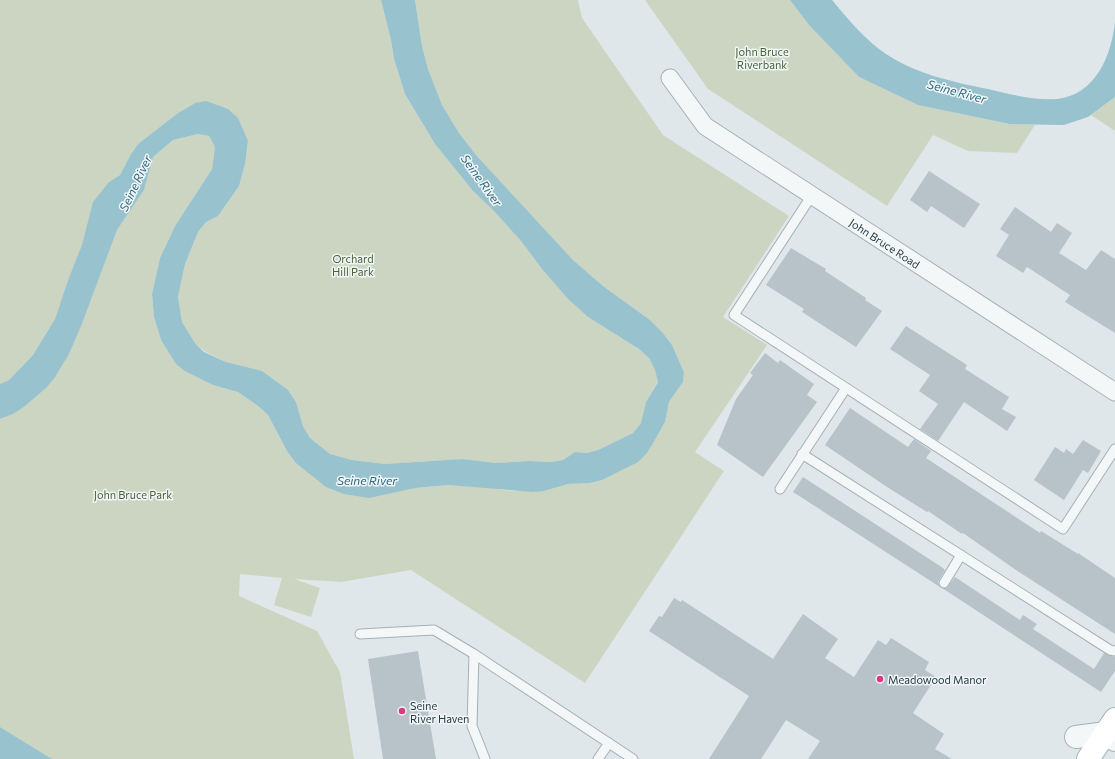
<svg xmlns="http://www.w3.org/2000/svg" width="1115" height="759" viewBox="0 0 1115 759" font-family="Commissioner,sans-serif">
<style>
.green{fill:#ccd5c1}
.water{fill:#98c2ce}
.building{fill:#b7c2c9}
.lines{fill:none;stroke-linecap:round;stroke-linejoin:round}
.service-casing{stroke:#a5b0b6;stroke-width:11}
.minor-casing{stroke:#a5b0b6;stroke-width:19}
.tertiary-casing{stroke:#a5b0b6;stroke-width:24}
.secondary-casing{stroke:#a5b0b6;stroke-width:24}
.service{stroke:#f3f7f8;stroke-width:9}
.minor{stroke:#f3f7f8;stroke-width:17}
.tertiary{stroke:#f3f7f8;stroke-width:22}
.secondary{stroke:#fff;stroke-width:22}
.poi-dot{fill:#db3a82;stroke:#f0f6f8;stroke-width:1.5}
.labels{text-anchor:middle;dominant-baseline:central;stroke-width:3;stroke-linejoin:round;paint-order:stroke}
.park-label{font-size:11px;fill:#496133;stroke:#f0f6f8}
.street-label{font-size:11px;fill:#273a44;stroke:#f0f6f8}
.poi-label{font-size:11px;fill:#273a44;stroke:#f0f6f8;text-anchor:start}
.water-label{font-size:12px;font-style:italic;fill:#2d687c;stroke:#f0f6f8}
</style>
<rect width="100%" height="100%" fill="#e0e7eb"/>
<!-- green -->
<g class="green">
<path d="M0,0H381L391,40L394,59L405,94L435,144L473,191L492,209L521,241L542,269L568,299L588,317L639,349L649,358L655,370L658,381L646,402L641,423L633,433L598,450L586,453L575,452L563,460L551,462L529,461L496,463L462,459L385,464L352,460L330,454L310,438L303,426L296,402L288,390L262,372L226,362L204,351L195,343L182,322L178,297L185,264L198,232L206,222L218,216L239,186L245,164L248,141L195,103L178,113L138,144L131,154L120,175L109,182L68,280L55,319L33,355L9,380L0,384Z"/>
<path d="M415,0H578L582,18L663,135L789,216L723,317L767,345L695,452L724,471L585,683L411,570L341,582L294,579L320,588L311,617L274,605L282,578L240,574L239,596L317,631L340,672L354,759H52L0,727V419L13,414L69,354L117,230L144,190L153,157L173,140L198,134L209,136L215,147L212,169L175,226L160,258L152,294L154,317L161,340L176,364L213,385L238,392L258,406L268,415L287,451L415,488L449,485L478,486L511,491H544L568,484L590,483L602,480L614,472L657,436L665,422L669,402L683,382L684,372L672,345L663,333L650,320L603,286L573,260L476,155L459,133L442,105L428,69L422,46Z"/>
<path d="M645,0H790L809,25L859,77L918,105L1008,124L1035,125L1017,153L968,151L933,135L887,206L708,89Z"/>
<path d="M1115,97V131L1091,115Z"/>
</g>
<!-- water -->
<g class="water">
<path d="M381,0H415L422,46L428,69L442,105L459,133L476,155L573,260L603,286L650,320L663,333L672,345L684,372L683,382L669,402L665,422L660,431L647,453L638,462L602,480L590,483L568,484L544,491L533,492L449,485L415,488L369,498L344,494L326,487L296,463L287,451L268,415L258,406L238,392L213,385L185,371L176,364L161,340L154,317L152,294L160,258L175,226L212,169L215,147L209,136L198,134L173,140L153,157L144,190L117,230L81,326L69,354L55,377L47,387L25,406L13,414L0,419V384L9,380L33,355L55,319L68,280L82,245L93,202L109,182L120,175L131,154L138,144L178,113L195,103L206,101L228,109L238,118L248,141L245,164L239,186L218,216L206,222L198,232L185,264L178,297L182,322L195,343L204,352L226,362L262,371L288,390L296,402L303,426L310,438L330,454L352,460L385,464L462,459L496,463L529,461L551,462L563,460L575,452L586,453L598,450L633,433L641,423L646,402L658,382L655,370L649,358L639,349L588,317L568,299L542,269L521,241L492,209L473,191L435,144L405,94L394,59L391,40Z"/>
<path d="M790,0H832C848,19 865,40 886,54C916,74 953,82 988,89C1010,94 1034,101 1057,99C1096,95 1112,54 1115,21V97L1088,117L1064,125L1009,124L918,105L859,77L809,25Z"/>
<path d="M0,727L52,759H0Z"/>
</g>
<!-- building -->
<g class="building">
<path d="M929,171L980,204L964,228L931,206L927,212L910,200Z"/>
<path d="M1015,207L1051,232L1057,223L1072,233L1059,253L1086,270L1101,250L1115,259V333L1065,302L1070,295L1027,267L1023,273L996,256L1009,235L1000,229Z"/>
<path d="M791,248L826,269L825,271L866,298L865,300L882,311L856,347L802,312L804,309L766,285Z"/>
<path d="M906,326L967,365L965,369L1009,397L1002,409L1016,417L1007,431L964,402L938,441L920,429L938,404L919,391L930,375L890,349Z"/>
<path d="M765,353L778,363L780,360L814,384L807,395L817,402L763,477L717,445L736,399L753,375L750,373Z"/>
<path d="M850,408L908,447L914,439L931,451L926,458L1040,533L1041,531L1078,554V553L1115,578V634L1016,570L963,533L962,534L928,511L927,512L887,487L825,445Z"/>
<path d="M1083,440L1101,451L1088,473L1083,470L1064,500L1034,480L1055,447L1064,453L1066,449L1073,454Z"/>
<path d="M803,477L943,568L945,570L938,582L940,587L793,492Z"/>
<path d="M955,577L1020,620L1023,615L1037,624L1033,629L1094,669L1104,653L1115,657V671L1101,692L942,588H947Z"/>
<path d="M674,598L681,602L682,600L773,659L803,614L838,639L825,658L854,677L878,640L886,645L891,638L929,662L925,670L936,677L913,713L944,734L935,749L952,759H808L820,741L786,720L761,759H709L749,696L649,631L659,616L662,617Z"/>
<path d="M418,651L436,759H383L368,659Z"/>
</g>
<g class="lines">
<!-- service casing -->
<g class="service-casing">
<g id="service">
<path d="M812,195L734,315L1063,529L1115,449"/>
<path d="M802,454L1110,650L1115,651"/>
<path d="M780,489L846,388"/>
<path d="M944,583L961,555"/>
<path d="M360,634L434,630L474,654L633,759"/>
<path d="M474,654L472,726L485,759"/>
<path d="M598,759L609,743"/>
</g>
</g>
<!-- minor casing -->
<g class="minor-casing">
<g id="minor">
<path id="s1" d="M670,78L705,126L1115,392"/>
</g>
</g>
<!-- tertiary casing -->
<g class="tertiary-casing">
<path id="tertiary" d="M1076,737L1106,733L1115,740"/>
</g>
<!-- secondary casing -->
<g class="secondary-casing">
<path id="secondary" d="M1088,759L1115,719"/>
</g>
<!-- service -->
<use href="#service" class="service"/>
<!-- minor -->
<use href="#minor" class="minor"/>
<!-- tertiary -->
<use href="#tertiary" class="tertiary"/>
<!-- secondary -->
<use href="#secondary" class="secondary"/>
</g>
<!-- markers -->
<g class="poi-dot">
<circle cx="880" cy="679" r="4"/>
<circle cx="402" cy="711" r="4"/>
</g>
<g class="labels">
<!-- park labels -->
<g class="park-label">
<text x="762" y="51">John Bruce<tspan x="762" dy="13">Riverbank</tspan></text>
<text x="353" y="258">Orchard<tspan x="353" dy="13">Hill Park</tspan></text>
<text x="133" y="494">John Bruce Park</text>
</g>
<!-- street labels -->
<g class="street-label">
<text stroke="none"><textPath href="#s1" startOffset="274">John Bruce Road</textPath></text>
</g>
<!-- poi labels -->
<g class="poi-label">
<text x="888" y="679">Meadowood Manor</text>
<text x="410" y="705">Seine<tspan x="410" dy="13">River Haven</tspan></text>
</g>
<!-- water labels -->
<g class="water-label">
<text transform="translate(957 91) rotate(15)">Seine River</text>
<text transform="translate(482 180) rotate(54)">Seine River</text>
<text transform="translate(135 183) rotate(-65)">Seine River</text>
<text x="367" y="480">Seine River</text>
</g>
</g>
</svg>
